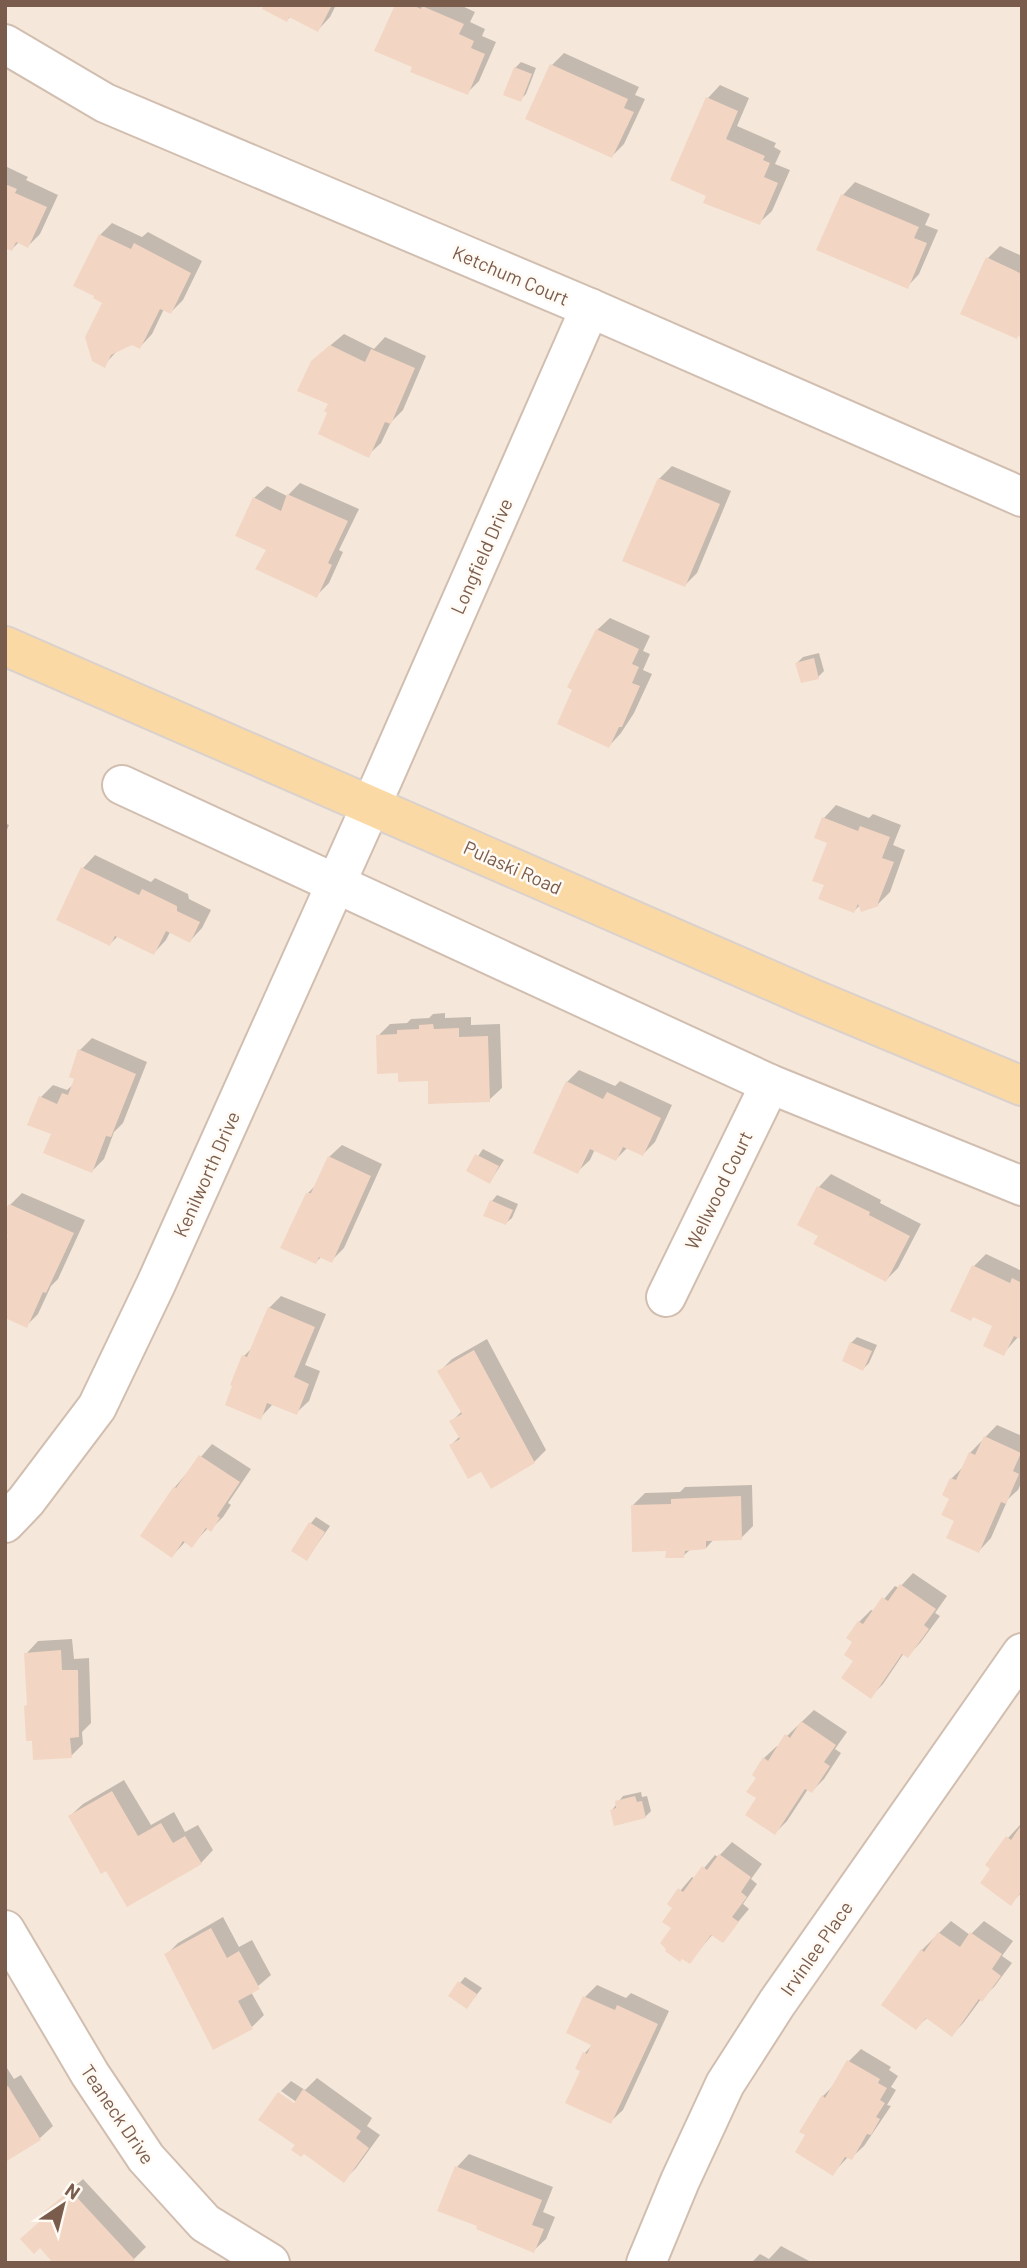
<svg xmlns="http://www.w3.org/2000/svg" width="1027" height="2268" viewBox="0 0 1027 2268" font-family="Barlow,sans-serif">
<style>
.residential{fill:#f5e8da}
.shadow{fill:#0003}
.building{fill:#f3d5c3}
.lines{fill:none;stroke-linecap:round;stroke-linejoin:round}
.minor-casing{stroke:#d1beb0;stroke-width:42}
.major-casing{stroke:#dad1cd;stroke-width:42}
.minor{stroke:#fff;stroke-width:38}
.major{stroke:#fbd9a5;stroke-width:38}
.labels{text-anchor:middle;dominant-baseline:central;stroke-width:5;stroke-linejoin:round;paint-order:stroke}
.street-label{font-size:19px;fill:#7a5c4d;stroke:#fffaf3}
</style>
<rect width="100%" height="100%" fill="#fdf6ec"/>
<!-- residential -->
<rect class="residential" x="5" y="5" width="1017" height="2258"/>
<!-- shadow -->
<g class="shadow">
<path d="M265,5H336L330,17L318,30L291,16L287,20Z"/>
<path d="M396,5H460L475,12L470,22L485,29L482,36L496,42L479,81L467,93L414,66Z"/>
<path d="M564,53L639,87L635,95L645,99L624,144L612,156L552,65Z"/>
<path d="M521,62L536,68L526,94L520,100L515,68Z"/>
<path d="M720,85L749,98L737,126L776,143L774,147L781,151L775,164L790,170L772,211L759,223L708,195L672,179L708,98Z"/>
<path d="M5,166L28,177L26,180L58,195L40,234L28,246L19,242L12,249L5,246Z"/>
<path d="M855,182L930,214L925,225L938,230L919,274L907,287L819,249L843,195Z"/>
<path d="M112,223L142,237L148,232L202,261L183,300L171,312L164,309L152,334L140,347L132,343L118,350L104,365V302L100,235Z"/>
<path d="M1000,246L1022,256V336L988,258Z"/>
<path d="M344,334L374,349L385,337L426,356L403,410L391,422L381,443L368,455L330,412L326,349Z"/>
<path d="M672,466L731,491L697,573L685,585L659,479Z"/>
<path d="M300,483L359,509L339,550L343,552L329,583L316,596L268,550L254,498L267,486L287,496Z"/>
<path d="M610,618L650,636L643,651L650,654L643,670L652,674L634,713L621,733L609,746L597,630Z"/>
<path d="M819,653L824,671L818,677L797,663L803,657Z"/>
<path d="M836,805L869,818L873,814L901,825L893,845L905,850L890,892L878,904L860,905L854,911L826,884L829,842L816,837L824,818Z"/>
<path d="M5,823L9,825L5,835Z"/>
<path d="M95,855L151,882L155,878L188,894L189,899L211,910L202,928L190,941L170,932L166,940L154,953L118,936L110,944L58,919L83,868Z"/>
<path d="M445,1013V1018L471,1017V1025L500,1024L502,1088L489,1100L399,1071L378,1036L390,1024L407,1023L411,1019L429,1018L433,1014Z"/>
<path d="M92,1038L147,1062L123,1123L114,1132L104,1159L92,1171L53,1133L41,1097L53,1085L67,1090L75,1083L80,1050Z"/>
<path d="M579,1070L615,1086L620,1081L672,1105L655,1142L643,1154L628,1147L616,1159L595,1149L590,1160L577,1172L567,1082Z"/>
<path d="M342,1145L382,1164L344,1248L331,1261L322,1256L316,1262L307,1194L317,1184L329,1157Z"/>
<path d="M483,1149L504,1160L490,1182L468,1171Z"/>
<path d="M831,1174L881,1200L880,1203L921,1224L898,1268L886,1280L821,1235L800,1224L819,1187Z"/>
<path d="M22,1193L85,1220L58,1279L51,1286L38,1314L26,1326L5,1316V1238L8,1240L10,1235V1205Z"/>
<path d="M497,1195L518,1204L512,1218L506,1223L492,1201Z"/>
<path d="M986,1254L1022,1271V1338L1018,1337L1003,1354L974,1266Z"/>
<path d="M281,1296L326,1314L305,1365L320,1371L309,1401L296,1413L273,1404L260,1418L235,1385L244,1356L254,1346L269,1308Z"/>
<path d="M857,1337L877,1345L869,1363L863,1369L851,1343Z"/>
<path d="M487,1339L546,1450L534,1462L482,1470L451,1445L460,1436L452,1421L462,1411L440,1371L452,1359Z"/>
<path d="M997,1425L1022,1436V1481L1018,1490L1008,1499L991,1538L979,1551L956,1520L951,1498V1479L964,1466L970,1453Z"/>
<path d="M212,1444L251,1469L228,1503L231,1505L223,1517L211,1529L208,1528L192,1545L186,1541L172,1556L175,1487Z"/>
<path d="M752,1485L753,1526L741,1538L714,1539L706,1548L691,1549L683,1556L667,1549L632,1506L645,1493L680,1492L685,1487Z"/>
<path d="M316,1517L330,1526L307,1559L311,1523Z"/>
<path d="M913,1573L947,1596L935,1613L940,1616L920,1643L908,1656L904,1653L883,1684L870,1697L855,1661V1642L859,1622L871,1610L874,1611L895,1586L899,1588Z"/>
<path d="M72,1639L74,1659L89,1658L91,1723L82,1732L83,1744L71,1756L29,1703L26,1654L38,1641Z"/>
<path d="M814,1710L847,1732L835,1749L841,1753L824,1779L812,1791L808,1789L787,1821L775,1833L759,1798L758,1778L764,1758L777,1746L779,1748L787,1736Z"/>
<path d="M124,1780L151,1825L174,1812L185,1832L198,1825L213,1850L201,1863L70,1816L83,1804Z"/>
<path d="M641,1792L642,1797L647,1796L651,1811L645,1817L612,1810L623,1796Z"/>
<path d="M1020,1825L1022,1827V1892L1011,1903L992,1869L1008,1838Z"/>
<path d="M732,1842L762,1864L751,1879L757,1884L743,1904L749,1909L722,1941L713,1934L689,1962L673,1928L675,1908L669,1904L692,1877L695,1879L715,1855L718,1857Z"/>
<path d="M223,1917L239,1947L252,1940L271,1975L251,1992L264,2015L252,2027L166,1955L178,1943Z"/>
<path d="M951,1921L970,1935L984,1921L1013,1941L1002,1956L1012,1963L994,1987L981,1999L964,2022L952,2035L928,2017L916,2028L922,1950Z"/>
<path d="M465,1977L482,1988L467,2007L460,1983Z"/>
<path d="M597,1985L626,1998L631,1993L669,2011L623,2110L610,2122L582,2070L577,2068L585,2053L593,2044L585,1997Z"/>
<path d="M861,2049L891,2067L889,2070L898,2076L891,2087L896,2090L887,2105L891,2106L864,2146L851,2158L848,2157L833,2173L807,2135L823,2096L835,2084L849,2061Z"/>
<path d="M5,2065L14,2079L21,2075L53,2126L40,2138L5,2160Z"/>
<path d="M317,2078L372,2118L367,2126L380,2135L356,2168L344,2180L298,2145L302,2106L281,2091L291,2081L305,2090Z"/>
<path d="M469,2154L553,2187L543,2212L555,2217L546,2239L533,2251L479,2225L440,2210L457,2167Z"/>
<path d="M83,2179L146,2247L130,2263L47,2211Z"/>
<path d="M781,2246L813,2263H751L760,2254L769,2259Z"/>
</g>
<!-- building -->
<g class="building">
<path d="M264,5H332L318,32L289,17L287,22L262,9Z"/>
<path d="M395,5H412L421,9L422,6L464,24L459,34L474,41L471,48L485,54L468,95L410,72L412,67L374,51Z"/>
<path d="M550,64L628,99L624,108L634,112L612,158L525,119Z"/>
<path d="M514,67L532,74L521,102L503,95Z"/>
<path d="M706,97L738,111L726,139L765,156L763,160L770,163L764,177L778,183L760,225L703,203L706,196L670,180Z"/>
<path d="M5,184L17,189L15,193L47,207L28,248L16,242L12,251L5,248Z"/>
<path d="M841,194L919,227L914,238L927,243L908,289L816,250Z"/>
<path d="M99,234L131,249L134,243L191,273L171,314L160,309L140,349L132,345L111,355L105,368L92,361L85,337L102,303L93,298L94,296L73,286Z"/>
<path d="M986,257L1022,274V338L1018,336L1017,339L960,314Z"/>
<path d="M330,345L365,362L371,349L415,368L391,424L385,422L369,458L318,434L327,413L324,411L328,404L297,391L311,361Z"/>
<path d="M658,478L720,504L685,587L622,561Z"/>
<path d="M287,494L348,521L328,563L332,565L317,598L255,569L266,550L235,536L253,497L281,511Z"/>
<path d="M596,629L639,649L632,664L639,667L632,683L640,686L622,727H619L609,748L557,724L572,690L567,687Z"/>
<path d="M814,658L819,679L801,683L795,663Z"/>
<path d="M822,817L858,831L860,826L890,837L882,858L894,862L878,903L879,906L861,912L858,904L854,913L818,899L824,885L812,881L827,843L814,838Z"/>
<path d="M81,867L139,895L142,889L177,906V911L200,922L190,943L166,931L154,955L115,936L110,946L56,920Z"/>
<path d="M433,1024L434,1029L459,1028V1037L488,1036L490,1102L428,1104V1081L398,1082V1073L377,1074L376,1035L397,1034V1030L419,1029V1025Z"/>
<path d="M78,1049L136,1074L111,1137L106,1136L92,1173L43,1153L51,1134L27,1125L39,1096L57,1104L62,1093L68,1095L74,1079L69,1077Z"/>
<path d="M566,1081L603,1099L607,1092L661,1118L643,1156L623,1147L616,1161L590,1149L578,1174L533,1153Z"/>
<path d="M475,1154L499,1166L490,1184L466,1171Z"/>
<path d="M328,1156L371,1176L332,1263L319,1257L316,1264L280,1248L306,1193H311Z"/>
<path d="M817,1186L870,1212L869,1215L910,1236L886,1282L813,1244L818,1236L797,1225Z"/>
<path d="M490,1200L513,1210L506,1225L483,1216Z"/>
<path d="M9,1204L74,1233L46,1293L43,1292L27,1328L5,1318V1241L8,1236L5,1234V1211Z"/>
<path d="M972,1265L1010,1283L1012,1278L1022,1283V1340L1014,1336L1004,1356L983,1346L992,1326L973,1317L971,1321L950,1311Z"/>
<path d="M268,1307L315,1327L294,1377L309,1384L297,1415L267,1403L261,1420L225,1405L232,1386L230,1385L242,1355L247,1357Z"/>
<path d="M850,1342L872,1351L863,1371L842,1361Z"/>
<path d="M474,1350L535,1463L491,1489L481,1472L468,1479L449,1445L460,1439L449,1421L462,1414L437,1371Z"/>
<path d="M984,1436L1021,1453L1013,1471L1019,1474L1006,1504L1001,1502L979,1553L946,1538L954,1521L941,1515L949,1499L942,1495L950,1478L956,1480L969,1452L975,1455Z"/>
<path d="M199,1455L240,1482L217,1516L220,1518L211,1532L206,1528L192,1548L183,1541L172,1558L140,1536L174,1486L176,1488Z"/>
<path d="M741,1496L742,1540L706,1541V1549L685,1551L684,1558H665L666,1551L632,1552L631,1505L671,1504V1499Z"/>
<path d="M309,1522L325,1532L307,1561L291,1551Z"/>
<path d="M900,1584L936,1609L924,1625L929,1629L908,1658L902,1654L871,1699L841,1678L853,1661L844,1655L852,1642L846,1638L858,1621L863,1624L882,1597L888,1601Z"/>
<path d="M61,1650L62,1670H78L79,1737L70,1738L72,1758L33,1760L32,1741H26L24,1706L27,1705L24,1653Z"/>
<path d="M801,1721L836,1745L824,1762L830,1766L812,1793L805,1789L775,1835L745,1815L756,1798L746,1792L756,1778L752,1775L763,1757L768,1761L785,1734L790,1738Z"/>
<path d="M112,1791L138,1836L161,1823L173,1843L185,1836L202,1864L127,1907L106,1871L101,1874L68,1816Z"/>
<path d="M635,1796L637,1802L642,1801L646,1818L614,1826L610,1810L616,1808L615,1801Z"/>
<path d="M1022,1824V1890L1011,1906L980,1883L990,1869L985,1865L1006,1836L1011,1840Z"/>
<path d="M719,1854L751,1877L741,1892L747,1897L732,1917L739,1922L723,1943L711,1935L690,1964L682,1959L680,1962L665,1951L666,1949L660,1943L671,1928L662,1922L672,1908L667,1904L678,1888L683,1892L702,1866L707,1870Z"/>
<path d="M211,1928L227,1958L239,1951L260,1989L238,2001L253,2029L213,2050L164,1954Z"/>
<path d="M938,1932L960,1947L970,1932L1002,1954L992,1969L1001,1976L982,2002L979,1999L952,2037L926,2018L916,2030L881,2005L921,1949L924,1952Z"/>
<path d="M458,1981L477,1994L467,2009L448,1996Z"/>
<path d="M583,1996L615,2010L617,2005L658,2024L611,2124L565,2103L580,2071L575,2069L583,2052L587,2054L591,2045L566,2033Z"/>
<path d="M847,2060L880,2079L878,2083L887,2088L880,2100L885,2103L876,2117L880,2119L871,2135L867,2134L852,2160L845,2157L833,2176L795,2152L805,2135L799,2132L822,2095L825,2098Z"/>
<path d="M8,2086L41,2140L5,2162V2087Z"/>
<path d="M303,2089L361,2131L356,2138L369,2148L344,2183L304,2154L301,2157L291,2150L295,2145L258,2120L278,2092L294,2103Z"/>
<path d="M455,2166L542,2200L532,2225L544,2229L534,2253L476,2229L477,2226L437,2211Z"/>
<path d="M70,2190L135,2260L132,2263H53L40,2248L34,2254L20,2239L48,2214L44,2212Z"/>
</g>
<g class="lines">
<!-- minor casing -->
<g class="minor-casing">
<g id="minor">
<path d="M5,44L105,103L590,308L1022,497"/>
<path d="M122,785L770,1084L1022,1186"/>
<path d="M666,1297L770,1084"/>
<path d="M5,1523L26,1501L97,1407L156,1284L382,781L590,308"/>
<path d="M5,1930L90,2074L146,2158L205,2223L270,2263"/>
<path d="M646,2263L680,2181L725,2084L777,2003L1022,1653"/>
</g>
</g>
<!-- major casing -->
<g class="major-casing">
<path id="major" d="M5,646L811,998L1022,1086"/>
</g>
<!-- minor -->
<use href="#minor" class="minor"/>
<!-- major -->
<use href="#major" class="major"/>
</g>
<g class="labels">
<!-- street labels -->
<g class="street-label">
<text transform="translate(511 275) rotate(23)">Ketchum Court</text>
<text transform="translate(481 556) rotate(-66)">Longfield Drive</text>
<text transform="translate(513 867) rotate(24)">Pulaski Road</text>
<text transform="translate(206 1174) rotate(-66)">Kenilworth Drive</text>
<text transform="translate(718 1190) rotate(-64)">Wellwood Court</text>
<text transform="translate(816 1948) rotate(-55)">Irvinlee Place</text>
<text transform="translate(118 2114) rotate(56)">Teaneck Drive</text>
</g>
</g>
<!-- border -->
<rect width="1027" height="2268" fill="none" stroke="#7a5c4d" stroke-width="14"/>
<!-- north arrow -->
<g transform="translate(63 2205) rotate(35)" stroke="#fffaf3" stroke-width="5" paint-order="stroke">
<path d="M0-5L12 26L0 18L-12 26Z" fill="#7a5c4d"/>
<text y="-10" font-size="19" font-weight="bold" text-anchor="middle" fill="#7a5c4d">N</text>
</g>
</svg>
